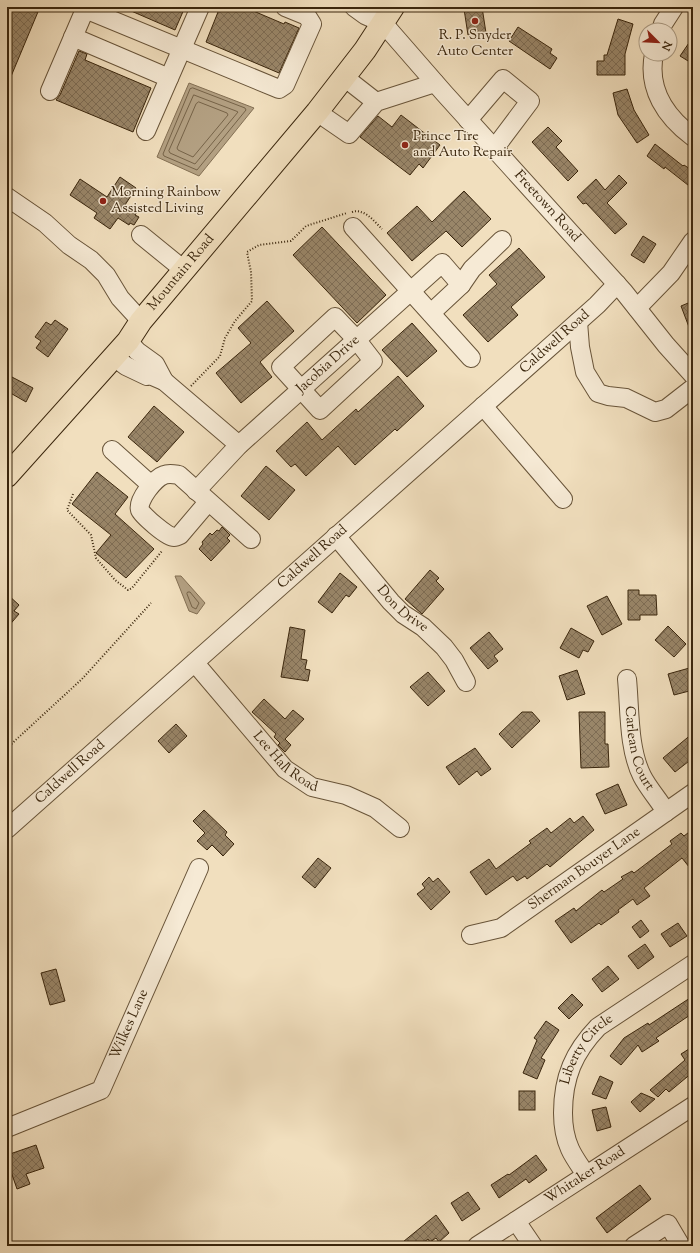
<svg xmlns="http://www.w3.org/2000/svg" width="700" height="1253" viewBox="0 0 700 1253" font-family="'Sorts Mill Goudy',serif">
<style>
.water{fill:#b3a082;stroke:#836f53}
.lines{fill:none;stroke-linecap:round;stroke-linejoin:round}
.shore{stroke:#766348;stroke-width:1}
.building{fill:url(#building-cross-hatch);stroke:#3a260d}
.minor-casing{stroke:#685439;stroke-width:20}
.major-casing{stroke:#3a260d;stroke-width:24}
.path{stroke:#3a260d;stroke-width:2;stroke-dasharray:1 2;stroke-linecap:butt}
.minor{stroke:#f6ead5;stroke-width:18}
.major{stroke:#f1dfbe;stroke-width:22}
.poi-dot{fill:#8f2418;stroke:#f6ead5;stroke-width:1.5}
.labels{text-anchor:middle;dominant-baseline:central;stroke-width:3;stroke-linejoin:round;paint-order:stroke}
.poi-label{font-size:14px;fill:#3a260d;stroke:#f6ead5;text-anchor:start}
.street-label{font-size:14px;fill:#3a260d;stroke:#f6ead5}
</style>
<defs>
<pattern id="building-cross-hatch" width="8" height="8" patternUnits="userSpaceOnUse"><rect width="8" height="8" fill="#998669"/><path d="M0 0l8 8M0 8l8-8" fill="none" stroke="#7e6d55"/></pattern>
</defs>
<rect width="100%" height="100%" fill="#f1dfbe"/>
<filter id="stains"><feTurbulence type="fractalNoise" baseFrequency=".005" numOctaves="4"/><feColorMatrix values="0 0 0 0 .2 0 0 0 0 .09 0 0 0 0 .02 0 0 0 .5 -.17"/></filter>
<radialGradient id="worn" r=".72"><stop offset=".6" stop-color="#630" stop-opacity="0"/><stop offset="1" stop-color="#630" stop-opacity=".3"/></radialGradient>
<!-- water -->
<g class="water">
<path d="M189,83L254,108L199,176L157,157Z"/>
<path d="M175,576H181L205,603L197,614L189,611Z"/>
</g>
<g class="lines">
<!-- shore -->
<g class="shore">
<path d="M193,88L245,108L246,110L197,170L164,156L163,154L190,89Z"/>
<path d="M194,95L236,111L238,112L195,164L170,153L169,151Z"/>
<path d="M199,102L227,113L228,115L193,157L178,150L177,148L196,104Z"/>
<path d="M188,592H190L199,603L196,609L192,607L187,594Z"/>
</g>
</g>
<!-- building -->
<g class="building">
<path d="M7,7H40L7,86Z"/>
<path d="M122,7H185L175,30Z"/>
<path d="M220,7H244L284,24L285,22L299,28L279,73L206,42Z"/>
<path d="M482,7L486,33L468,35L464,9Z"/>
<path d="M618,19L633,24L625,54V75H597V61H604V55H607Z"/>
<path d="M518,27L552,49L550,53L557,58L550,69L509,41Z"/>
<path d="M693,37V64L680,56Z"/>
<path d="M79,51L87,54L85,60L151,88L133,132L56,100L60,95Z"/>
<path d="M627,89L634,110L649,135L637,143L618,115L613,93Z"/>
<path d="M401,115L440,145L423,168L419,164L410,175L360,137L378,116L392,127Z"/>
<path d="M548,127L562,141L556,147L578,171L568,181L532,142Z"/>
<path d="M655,144L683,166L684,165L693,171V189L665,167L664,169L647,156Z"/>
<path d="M619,175L627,183L607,203L627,224L615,234L586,203L583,204L577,197L596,179L605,190Z"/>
<path d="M120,177L136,188L125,205L137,212L135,215L139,217L134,225L130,223L129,225L118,218L110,229L94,218L97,213L70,195L80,179L107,197Z"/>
<path d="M464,191L491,219L462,247L446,231L412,261L387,233L417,206L432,222Z"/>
<path d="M322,227L386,295L357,323L293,255Z"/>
<path d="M643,236L656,244L644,263L631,255Z"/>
<path d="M519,248L545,277L511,307L518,315L488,342L463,315L497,284L489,275Z"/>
<path d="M267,301L294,331L260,362L272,377L241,403L216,373L251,343L238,328Z"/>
<path d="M693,301V335H692L681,306Z"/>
<path d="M55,320L68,329L48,357L36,348L41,341L35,337L46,322L51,325Z"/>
<path d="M412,323L437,351L407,377L382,350Z"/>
<path d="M10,376L33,388L26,402L7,391V382Z"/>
<path d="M398,376L424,406L397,431L395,429L355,465L338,446L306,476L295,464L291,467L276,451L307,422L322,440L356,409L358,412Z"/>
<path d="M154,406L184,432L157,462L128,437Z"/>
<path d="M266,466L295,490L269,520L241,496Z"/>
<path d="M97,472L128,497L115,514L154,549L126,578L96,553L111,535L72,504Z"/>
<path d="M222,527L230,535L227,538L230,541L211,561L199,549L203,544L202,542L210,533L212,535L217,530L219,531Z"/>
<path d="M430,570L439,578L436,581L444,589L422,614L405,599Z"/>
<path d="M340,573L357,587L349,597L346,595L332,613L318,602Z"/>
<path d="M628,590H639V595H656L657,615H640V620H628Z"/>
<path d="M7,594L19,605L14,611L19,614L7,628Z"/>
<path d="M607,596L622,624L602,635L587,606Z"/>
<path d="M668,626L686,644L674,657L655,640Z"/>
<path d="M290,627L305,630L301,659L307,660L305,669L310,670L308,681L281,677Z"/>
<path d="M571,628L594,641L588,652L583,650L579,658L560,648Z"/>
<path d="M489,632L503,649L494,656L498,661L488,669L470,648Z"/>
<path d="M693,667V690L674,695L668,674Z"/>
<path d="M577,670L585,694L567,700L559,676Z"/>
<path d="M428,672L445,691L428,706L410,687Z"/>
<path d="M264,699L285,719L293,710L304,719L285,739L291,745L285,752L278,745L280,743L274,737L276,734L252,712Z"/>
<path d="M522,712H532L540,721L512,748L499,734Z"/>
<path d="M579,712H605V744H608L609,767L581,768Z"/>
<path d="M176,724L187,736L169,753L158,741Z"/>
<path d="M693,733V758L675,772L663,758Z"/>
<path d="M475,748L491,769L481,776L477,771L459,785L446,767Z"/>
<path d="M618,784L627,805L605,814L596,794Z"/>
<path d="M204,810L227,832L225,835L234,844L223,856L212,845L207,850L197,841L205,833L193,821Z"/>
<path d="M583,816L594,830L550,867L547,864L527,879L525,876L517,881L513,876L486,895L470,872L489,859L496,869L531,843L529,841L547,828L551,833L570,818L574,823Z"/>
<path d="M693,829V872L682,858L644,888L650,896L637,905L633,899L618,910L619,912L601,925L599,923L571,943L555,921L574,908L576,911L602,890L604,892L623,879L621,877L632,871L634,873L672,844L670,841L681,833L684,836Z"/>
<path d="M318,858L331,868L315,888L302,877Z"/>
<path d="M429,877L433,882L438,878L450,892L431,910L417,894L425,888L422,884Z"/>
<path d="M641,920L649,931L640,938L632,927Z"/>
<path d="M678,923L687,936L670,947L661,934Z"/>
<path d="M645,944L654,957L638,969L628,956Z"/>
<path d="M608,966L619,979L602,992L592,979Z"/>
<path d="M56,969L65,1001L50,1005L41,973Z"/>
<path d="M572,994L583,1005L569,1019L558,1008Z"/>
<path d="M693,996V1013L656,1038L659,1041L642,1052L638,1045L621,1065L610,1056L624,1038L648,1023L649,1025Z"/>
<path d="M546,1021L559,1030L541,1058L545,1060L537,1079L523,1073L537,1040L534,1038Z"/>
<path d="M689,1049L693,1053V1072L669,1092L666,1089L658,1097L650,1090L685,1060L681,1054Z"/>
<path d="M600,1076L613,1082L606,1099L592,1094Z"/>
<rect x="519" y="1091" width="16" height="19"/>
<path d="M641,1093L655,1099L640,1112L631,1102Z"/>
<path d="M606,1107L611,1127L597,1131L592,1110Z"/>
<path d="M36,1145L44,1168L26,1174L30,1184L17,1189L7,1160V1155Z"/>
<path d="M536,1155L547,1170L529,1183L526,1179L499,1198L491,1185L508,1174L509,1175Z"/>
<path d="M640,1185L651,1199L607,1233L596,1218Z"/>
<path d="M468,1192L480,1209L462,1221L451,1203Z"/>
<path d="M436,1215L449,1233L439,1242L436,1238L430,1242L428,1239L419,1246H398Z"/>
</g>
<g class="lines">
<!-- minor casing -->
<g class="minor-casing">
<g id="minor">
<path d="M354,7L365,15L383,23"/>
<path id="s1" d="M373,7L383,23L444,93L624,292L666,345L693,375"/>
<path d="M85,9L279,89L285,85L312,24L307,16L285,7"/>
<path d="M661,30L663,24L674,7"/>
<path d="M73,37L169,78"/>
<path d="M654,54C647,89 666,117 693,137"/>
<path d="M344,77L376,102"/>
<path d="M50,91L86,7"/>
<path d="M317,112L349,134L376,102L435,83"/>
<path d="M468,120L503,79L530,101L494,149"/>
<path d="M146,131L200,7"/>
<path d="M7,197L45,223L69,245L91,260L106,275L120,298L141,321"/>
<path d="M353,227L471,358"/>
<path d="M141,235L184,270"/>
<path d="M637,308L671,273L693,241"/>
<path d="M431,313L461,285L472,269L502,240"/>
<path d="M335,317L356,339L373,361L320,410L281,367Z"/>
<path d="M578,322L580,347L585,372L598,393L608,396L626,398L655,412L666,409L693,388"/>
<path d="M128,341L137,351L155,364L164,381"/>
<path d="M114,357L126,366L147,376L150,375L164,381L239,445"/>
<path d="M483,406L563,499"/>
<path d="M112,450L151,485"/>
<path id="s2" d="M196,491L239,445L442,263L461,285"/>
<path d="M208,502L180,535C178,536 176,537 174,537C168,538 142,515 140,510C137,500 155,478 164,475C169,473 173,474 179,475L251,539"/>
<path id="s3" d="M336,536L391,602L403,614L423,627L444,647L454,660L466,682"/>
<path id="s4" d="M195,663L285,769L312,787L346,795L375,808L400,828"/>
<path id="s5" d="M627,679C630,709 628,748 642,776C648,788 659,800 666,812"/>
<path id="s6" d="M7,829L597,305L617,284"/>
<path id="s7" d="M471,935L501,928L693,793"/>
<path id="s8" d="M7,1128L101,1090L199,868"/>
<path id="s9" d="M586,1175C581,1167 574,1158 570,1149C565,1138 563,1125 563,1113C563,1077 574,1052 598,1027L693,964"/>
<path d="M516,1221L533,1246"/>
<path id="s10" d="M477,1246L693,1106"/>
<path d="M634,1246L668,1224L681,1246"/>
</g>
</g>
<!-- major casing -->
<g class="major-casing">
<g id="major">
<path id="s11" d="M7,476L128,341L141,321L317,112L365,50L393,7"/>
</g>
</g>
<!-- path -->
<g class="path">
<path d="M352,212C364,208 374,221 382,229"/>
<path d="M191,386L220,356L225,338L235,321L252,301L251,272L247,252L259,245L291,241L306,226L347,213"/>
<path d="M73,494L67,510L91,535L96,558L115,580L128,590L132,588L162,551"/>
<path d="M7,748L82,679L151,603"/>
<path d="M7,775L11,781L9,794L7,796"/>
</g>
<!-- minor -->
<use href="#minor" class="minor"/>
<!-- major -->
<use href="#major" class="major"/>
</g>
<!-- markers -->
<g class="poi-dot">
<circle cx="475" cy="21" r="4"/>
<circle cx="405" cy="145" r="4"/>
<circle cx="103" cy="201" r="4"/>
</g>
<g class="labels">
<!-- poi labels -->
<g class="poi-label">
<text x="475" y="36" text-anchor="middle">R. P. Snyder<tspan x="475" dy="16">Auto Center</tspan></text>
<text x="413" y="137">Prince Tire<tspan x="413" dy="16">and Auto Repair</tspan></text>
<text x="111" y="193">Morning Rainbow<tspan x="111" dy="16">Assisted Living</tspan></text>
</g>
<!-- street labels -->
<g class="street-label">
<text stroke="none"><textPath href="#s1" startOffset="265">Freetown Road</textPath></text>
<text stroke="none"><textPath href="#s11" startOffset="268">Mountain Road</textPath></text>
<text stroke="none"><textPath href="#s6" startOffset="733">Caldwell Road</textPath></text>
<text stroke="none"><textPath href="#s2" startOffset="183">Jacobia Drive</textPath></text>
<text stroke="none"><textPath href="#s6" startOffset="409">Caldwell Road</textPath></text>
<text stroke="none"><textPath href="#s3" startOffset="99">Don Drive</textPath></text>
<text stroke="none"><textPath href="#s5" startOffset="71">Carlean Court</textPath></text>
<text stroke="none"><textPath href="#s4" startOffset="135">Lee Hall Road</textPath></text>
<text stroke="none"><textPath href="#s6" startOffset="85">Caldwell Road</textPath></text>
<text stroke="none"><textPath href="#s7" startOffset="133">Sherman Bouyer Lane</textPath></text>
<text stroke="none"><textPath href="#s8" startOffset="173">Wilkes Lane</textPath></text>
<text stroke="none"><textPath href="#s9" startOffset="138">Liberty Circle</textPath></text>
<text stroke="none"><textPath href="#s10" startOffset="129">Whitaker Road</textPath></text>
</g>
</g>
<!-- margin -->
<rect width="700" height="1253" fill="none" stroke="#f1dfbe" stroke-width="24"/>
<rect x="8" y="8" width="684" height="1237" fill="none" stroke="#3a260d" stroke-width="2"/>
<rect x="12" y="12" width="676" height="1229" fill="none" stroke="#3a260d"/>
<!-- north arrow -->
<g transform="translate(658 42) rotate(114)"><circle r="19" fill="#f6ead5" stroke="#ab9c85"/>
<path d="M0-3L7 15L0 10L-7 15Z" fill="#8f2418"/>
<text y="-6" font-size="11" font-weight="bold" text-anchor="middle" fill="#3a260d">N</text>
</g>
<rect width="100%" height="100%" filter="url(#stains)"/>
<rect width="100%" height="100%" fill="url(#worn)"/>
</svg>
